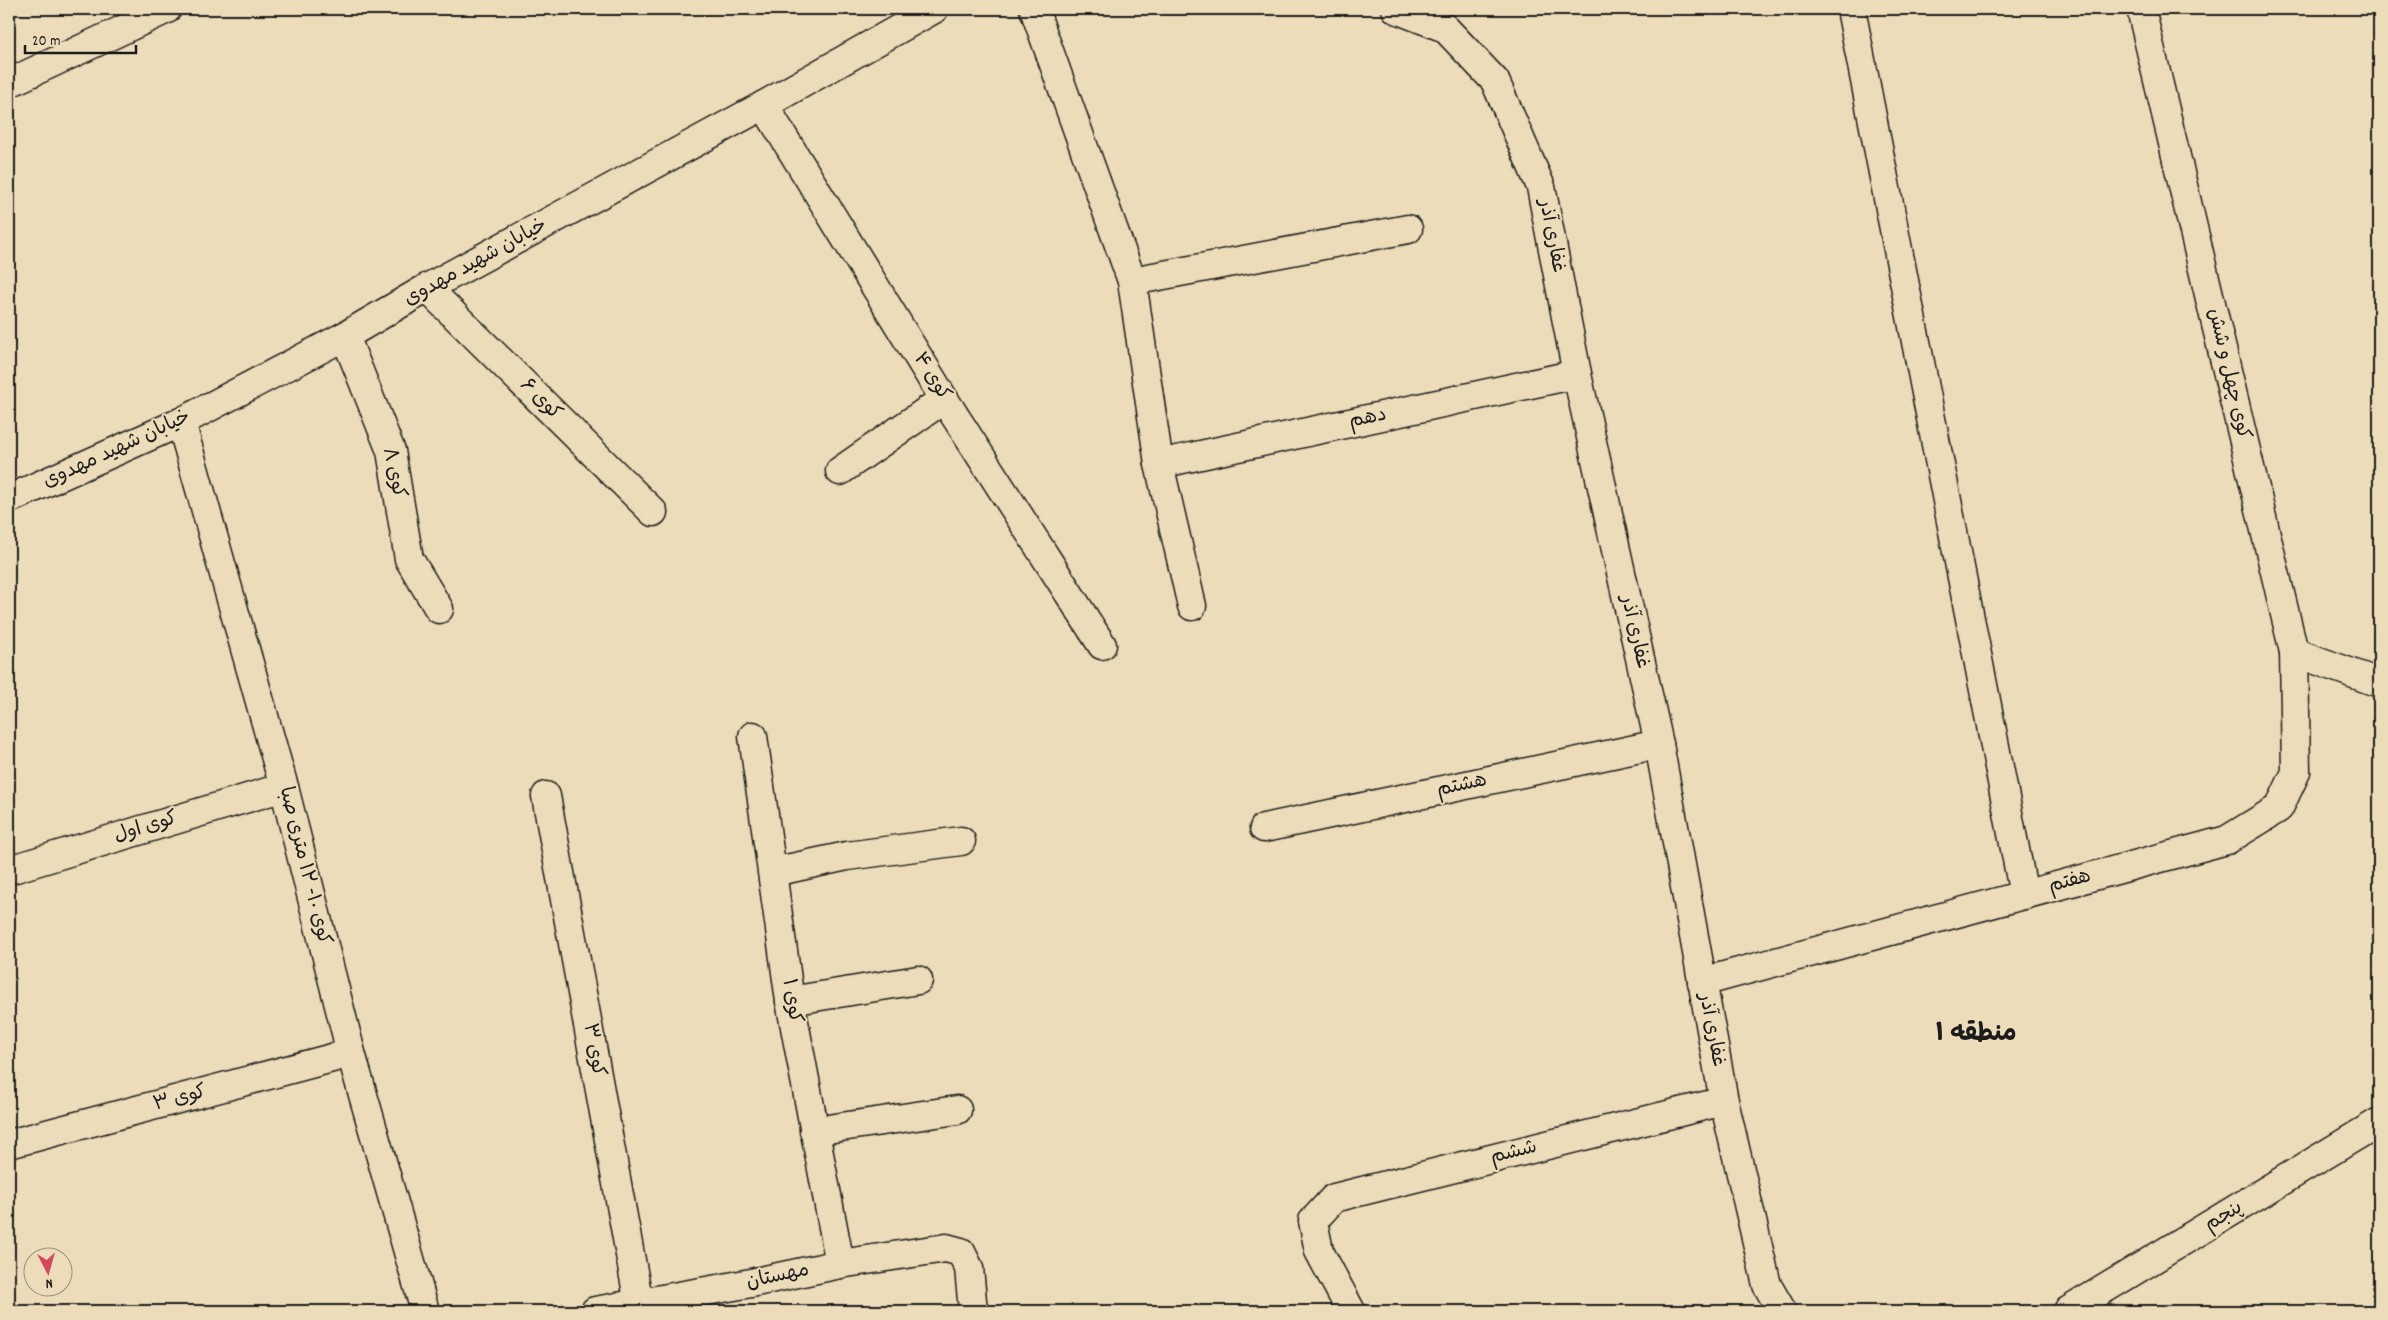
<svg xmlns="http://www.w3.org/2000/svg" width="2388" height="1320" viewBox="0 0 2388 1320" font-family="Dekko,'Playpen Sans Arabic',sans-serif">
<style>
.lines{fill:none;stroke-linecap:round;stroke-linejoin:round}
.street-casing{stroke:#1c1c1c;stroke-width:31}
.secondary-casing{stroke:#1c1c1c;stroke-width:31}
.street{stroke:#eddcb9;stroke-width:28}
.secondary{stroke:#eddcb9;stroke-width:28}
.labels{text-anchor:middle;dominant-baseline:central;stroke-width:4;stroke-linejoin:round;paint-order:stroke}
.street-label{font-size:20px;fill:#1c1c1c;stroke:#eddcb9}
.district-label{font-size:25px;font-weight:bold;fill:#1c1c1c;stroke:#eddcb9}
</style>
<rect width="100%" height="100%" fill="#eddcb9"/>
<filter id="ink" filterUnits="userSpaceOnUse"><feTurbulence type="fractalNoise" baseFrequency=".02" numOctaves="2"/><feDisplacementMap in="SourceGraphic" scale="10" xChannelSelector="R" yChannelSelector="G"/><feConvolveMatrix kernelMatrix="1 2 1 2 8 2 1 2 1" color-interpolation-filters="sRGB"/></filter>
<g filter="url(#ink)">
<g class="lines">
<!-- street casing -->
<g class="street-casing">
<g id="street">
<path d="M1034,9L1132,281L1159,464L1192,606"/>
<path d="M1851,9L2024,895"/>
<path d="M2141,9L2294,652L2379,683"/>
<path d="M9,83L167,9"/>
<path d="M764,105L944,399L1102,645"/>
<path d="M1132,281L1408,229"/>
<path d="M427,288L653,512"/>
<path d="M345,336L391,451L409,559L439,609"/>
<path d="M181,422L284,787L351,1053L425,1311"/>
<path d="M1159,464L1577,374"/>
<path d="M840,471L944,399"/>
<path d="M753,736L790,1001L840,1264"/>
<path d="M546,796L639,1304"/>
<path d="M1264,828L1659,744"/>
<path d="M9,870L284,787"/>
<path d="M773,872L847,856L961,841"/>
<path d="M1702,982L2227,840L2279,808L2296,772L2294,652"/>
<path d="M790,1001L918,980"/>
<path d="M814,1131L957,1110"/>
<path d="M9,1144L351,1053"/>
<path d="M595,1311L751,1283L840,1264L946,1248L961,1252L969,1268L973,1311"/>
<path d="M1351,1311L1319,1251L1313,1221L1334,1198L1724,1101"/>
<path d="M2068,1311L2379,1122"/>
</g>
</g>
<!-- secondary casing -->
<g class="secondary-casing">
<g id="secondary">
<path d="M1396,9L1445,28L1495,81L1541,187L1577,374L1659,744L1724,1101L1767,1285L1782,1311"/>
<path d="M9,499L181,422L345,336L427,288L764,105L934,9"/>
</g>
</g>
<!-- street -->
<use href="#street" class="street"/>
<!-- secondary -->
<use href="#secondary" class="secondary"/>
</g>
</g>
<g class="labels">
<!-- street labels -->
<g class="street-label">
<text transform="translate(1551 236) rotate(79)">غفاری آذر</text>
<text transform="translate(476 263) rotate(-29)">خیابان شهید مهدوی</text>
<text transform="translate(2228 374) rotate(77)">کوی چهل و شش</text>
<text transform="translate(931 377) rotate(58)">کوی ۴</text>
<text transform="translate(540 400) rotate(45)">کوی ۶</text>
<text transform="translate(1368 419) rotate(-12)">دهم</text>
<text transform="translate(117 450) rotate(-25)">خیابان شهید مهدوی</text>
<text transform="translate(393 473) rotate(78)">کوی ۸</text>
<text transform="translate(1634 632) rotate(77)">غفاری آذر</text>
<text transform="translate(1462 786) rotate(-12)">هشتم</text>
<text transform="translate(146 828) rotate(-17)">کوی اول</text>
<text transform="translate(304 866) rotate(76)">کوی ۱۰- ۱۲ متری صبا</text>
<text transform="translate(2070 882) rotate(-15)">هفتم</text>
<text transform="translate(791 1001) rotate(81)">کوی ۱</text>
<text transform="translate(1711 1030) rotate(79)">غفاری آذر</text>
<text transform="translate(593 1050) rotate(80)">کوی ۳</text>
<text transform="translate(180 1099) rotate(-15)">کوی ۳</text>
<text transform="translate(1514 1153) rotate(-14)">ششم</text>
<text transform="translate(2224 1217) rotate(-31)">پنجم</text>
<text transform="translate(778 1277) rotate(-12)">مهستان</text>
</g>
<!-- district labels -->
<g class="district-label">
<text x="1976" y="1035">منطقه ۱</text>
</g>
</g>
<!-- margin -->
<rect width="2388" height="1320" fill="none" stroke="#eddcb9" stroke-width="30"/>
<rect x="15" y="15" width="2358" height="1290" fill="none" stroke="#1c1c1c" stroke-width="2" filter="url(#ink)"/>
<!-- north arrow -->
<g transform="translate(48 1272) rotate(174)"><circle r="24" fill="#eddcb9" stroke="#998f7a"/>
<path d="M0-4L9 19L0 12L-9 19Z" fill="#d1495b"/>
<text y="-8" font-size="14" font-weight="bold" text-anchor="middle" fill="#1c1c1c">N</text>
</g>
<!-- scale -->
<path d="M25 45v8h111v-8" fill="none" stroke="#1c1c1c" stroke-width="2.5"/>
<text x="32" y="45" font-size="15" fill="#1c1c1c" stroke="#eddcb9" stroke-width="4" paint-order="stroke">20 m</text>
</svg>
